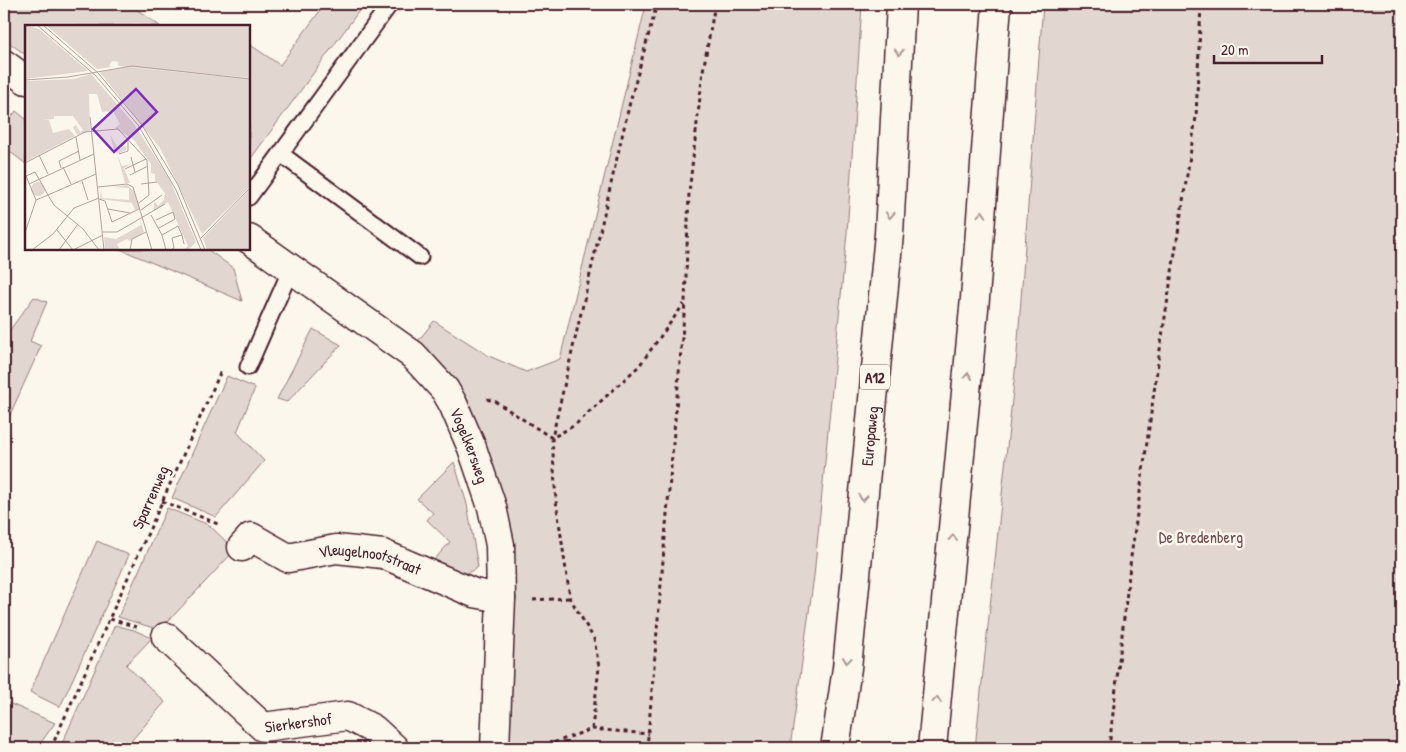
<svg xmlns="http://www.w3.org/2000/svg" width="1406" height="752" viewBox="0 0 1406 752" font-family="'Patrick Hand',sans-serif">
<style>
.green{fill:#e2d7d0;stroke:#967b7e}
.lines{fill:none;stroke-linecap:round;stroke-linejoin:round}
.service-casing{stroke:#4a1f2b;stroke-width:19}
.minor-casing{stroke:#4a1f2b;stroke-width:31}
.motorway-casing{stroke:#4a1f2b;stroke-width:31}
.path{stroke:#4a1f2b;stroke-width:3;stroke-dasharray:4 4;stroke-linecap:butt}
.service{stroke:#fbf7ec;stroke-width:15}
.minor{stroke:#fbf7ec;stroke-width:28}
.motorway{stroke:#fbf7ec;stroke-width:28}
.oneway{stroke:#ab9695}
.labels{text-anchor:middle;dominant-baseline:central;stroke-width:5;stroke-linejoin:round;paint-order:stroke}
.shield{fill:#fbf7ec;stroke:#7f6065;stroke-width:1}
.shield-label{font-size:15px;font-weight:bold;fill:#4a1f2b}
.street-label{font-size:16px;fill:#4a1f2b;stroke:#fbf7ec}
.park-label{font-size:16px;fill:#704d54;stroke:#fbf7ec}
.inset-road{fill:none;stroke:#b4a19f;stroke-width:1}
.view{fill:#7b2cbf;fill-opacity:0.15;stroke:#7b2cbf;stroke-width:2.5}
.inset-edge{fill:none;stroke:#4a1f2b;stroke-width:2.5}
</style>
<rect width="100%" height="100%" fill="#fbf7ec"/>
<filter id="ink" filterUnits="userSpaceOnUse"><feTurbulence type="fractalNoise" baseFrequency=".02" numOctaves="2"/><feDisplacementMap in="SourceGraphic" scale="10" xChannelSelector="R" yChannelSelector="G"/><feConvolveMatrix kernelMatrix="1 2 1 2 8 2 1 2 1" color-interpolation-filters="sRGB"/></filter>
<g filter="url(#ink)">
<!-- green -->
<g class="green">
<path d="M4,4H129L160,26H26V55L4,39Z"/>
<path d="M325,4H364L249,161V44L280,65Z"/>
<path d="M645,4H862L847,233L814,576L790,748H510L513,595L446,372L418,341L434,321L489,356L526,372L560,359L646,5Z"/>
<path d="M1043,4H1402V748H975L1017,353Z"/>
<path d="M16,111L26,119V164L4,147V127Z"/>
<path d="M120,249H207L233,268L242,301Z"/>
<path d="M34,297L47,302L30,341L41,346L4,428V338Z"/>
<path d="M313,329L341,345L287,402L277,399Z"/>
<path d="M227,376L255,388L237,432L264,461L216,517L172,498Z"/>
<path d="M454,462L467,504L478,567C460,580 448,573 434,560L450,542L427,520L433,513L417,499Z"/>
<path d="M167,508L209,525L235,550L160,630L118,617Z"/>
<path d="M97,541L129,555L60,707L30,692Z"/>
<path d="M115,625L134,630L152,638L126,665L165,702L125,748H60Z"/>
<path d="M4,701L55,723L37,748H4Z"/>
</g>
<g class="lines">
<!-- service casing -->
<g class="service-casing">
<g id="service">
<path d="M281,154L420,257"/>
<path d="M249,197L390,4"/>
<path d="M248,367L291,269"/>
</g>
</g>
<!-- minor casing -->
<g class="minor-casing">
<g id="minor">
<path d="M4,64L26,80"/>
<path id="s1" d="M249,239L413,355L445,390L453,404L472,448L492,507L500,545L501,598L495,748"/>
<path id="s2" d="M242,547L251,537L288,558L336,549L383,554L474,593L501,598"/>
<path id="s3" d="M166,637L263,727L348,716L373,729L394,748"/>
</g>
</g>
<!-- motorway casing -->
<g class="motorway-casing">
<g id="motorway">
<path id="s4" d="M835,748L847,668L889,234L901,4"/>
<path d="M932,748L975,298L997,4"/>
</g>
</g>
<!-- path -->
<g class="path">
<path d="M487,399L496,402L552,438L575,425L639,366L684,304"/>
<path d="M162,501L218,524"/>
<path d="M533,600L570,598"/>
<path d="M110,619L137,627"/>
<path d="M592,729L599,667L594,639L570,598L556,501L552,438L630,102L657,4"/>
<path d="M51,748L221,371"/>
<path d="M539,748L592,729L649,734"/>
<path d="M647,748L685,303L689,193L703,71L715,4"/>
<path d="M1109,748L1131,557L1159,356L1196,117L1201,4"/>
</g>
<!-- service -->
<use href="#service" class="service"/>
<!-- minor -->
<use href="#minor" class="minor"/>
<!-- motorway -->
<use href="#motorway" class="motorway"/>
</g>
<!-- one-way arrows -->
<defs><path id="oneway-chevron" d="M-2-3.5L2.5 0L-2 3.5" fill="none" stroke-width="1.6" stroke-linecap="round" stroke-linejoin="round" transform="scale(1.25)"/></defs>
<g class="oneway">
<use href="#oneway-chevron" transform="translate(899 52) rotate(93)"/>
<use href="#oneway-chevron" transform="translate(982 214) rotate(-86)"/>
<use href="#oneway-chevron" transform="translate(890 215) rotate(93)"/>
<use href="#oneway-chevron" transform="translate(968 376) rotate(-85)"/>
<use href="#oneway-chevron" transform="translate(863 498) rotate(96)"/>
<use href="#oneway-chevron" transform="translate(953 538) rotate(-85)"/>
<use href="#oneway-chevron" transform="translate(847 660) rotate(96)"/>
<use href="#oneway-chevron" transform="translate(937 700) rotate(-85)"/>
</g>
</g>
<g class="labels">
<!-- shield labels -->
<rect class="shield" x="860" y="364.5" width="30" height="25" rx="4"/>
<g class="shield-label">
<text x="875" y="377">A12</text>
</g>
<!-- street labels -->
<g class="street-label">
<text stroke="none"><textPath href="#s4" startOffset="314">Europaweg</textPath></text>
<text stroke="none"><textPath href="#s1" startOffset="309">Vogelkersweg</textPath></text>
<text transform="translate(150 497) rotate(-66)">Sparrenweg</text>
<text stroke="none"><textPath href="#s2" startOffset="140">Vleugelnootstraat</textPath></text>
<text stroke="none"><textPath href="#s3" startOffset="168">Sierkershof</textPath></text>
</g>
<!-- park labels -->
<g class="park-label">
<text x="1201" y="537">De Bredenberg</text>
</g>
</g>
<!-- overview -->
<g transform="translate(25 25)">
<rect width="225" height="225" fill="#fbf7ec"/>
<path d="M0,0L14,4L63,46L0,54ZM21,0H225V53L93,41V37L87,36L84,41L87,42L72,44ZM102,42L225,54V162L177,209L135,123L75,47ZM66,49L109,99L145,155L171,217L163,225H159L163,221L143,177L129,186V176L133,181L139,175L140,168L130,155V149L126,148V139L109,115L90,103L95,99L88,86L77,87L72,69H64L65,106L52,110L48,102L51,100L55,107L58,105L48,91H29V94L18,95H24L28,108L44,104L50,111L0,137V56L49,54ZM85,109L93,124L102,121L101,125L92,129L97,141L107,139L99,143L105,158H100L91,125L84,129L89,125ZM6 164a7 7 0 1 1 14 0a7 7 0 1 1-14 0ZM102,160L109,166L115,183L110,185L107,178L75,174L76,164L77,173L104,175V163L88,162ZM225,164V225H182L178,213ZM115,195L119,207L105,216L102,214L92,219L95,225H80L79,212L91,214L116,200Z" fill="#e2d7d0"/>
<path class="inset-road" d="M12,0L71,51L113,100L151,165L176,225M18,0L73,48L117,100L153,160L180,225M0,55L43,52L107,41L225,54M65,92L79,225M51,112L55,135M94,129L103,126V116M14,130L23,149M106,132L110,147M0,138L60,107L93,104L122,135L124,170L114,178M38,142L46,159M36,143L34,136L54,126M100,144L121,134M10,147L23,170L11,175L1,151ZM71,149L23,170L29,180L58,204L74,225M105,150L123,141M57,156L63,175M4,159L69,129M116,159L132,157M73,162L102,159L108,162L127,225M74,174L80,176L87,197L114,184M83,184L105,188M116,185L137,170M126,190L137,210M131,195L148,187L150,194L134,203M32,205L48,225M78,207H92L140,179M0,208L11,175M176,213L225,163M7,225L28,209L49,183L74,173M34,225L53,199M48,225L78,210M105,225L107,214L121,207M141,225L137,210L153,201L157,210M146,225L149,223L147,213L157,210L159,219"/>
<path class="view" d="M111,64L132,87L89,127L68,104Z"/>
<rect width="225" height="225" class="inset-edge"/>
</g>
<!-- margin -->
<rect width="1406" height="752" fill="none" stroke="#fbf7ec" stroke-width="20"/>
<rect x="10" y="10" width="1386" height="732" fill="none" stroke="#4a1f2b" stroke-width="2" filter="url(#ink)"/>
<!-- scale -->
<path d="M1214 55v8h108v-8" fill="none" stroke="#4a1f2b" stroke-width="2.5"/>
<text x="1221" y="55" font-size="15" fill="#4a1f2b" stroke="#fbf7ec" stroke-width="4" paint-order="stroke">20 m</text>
</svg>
